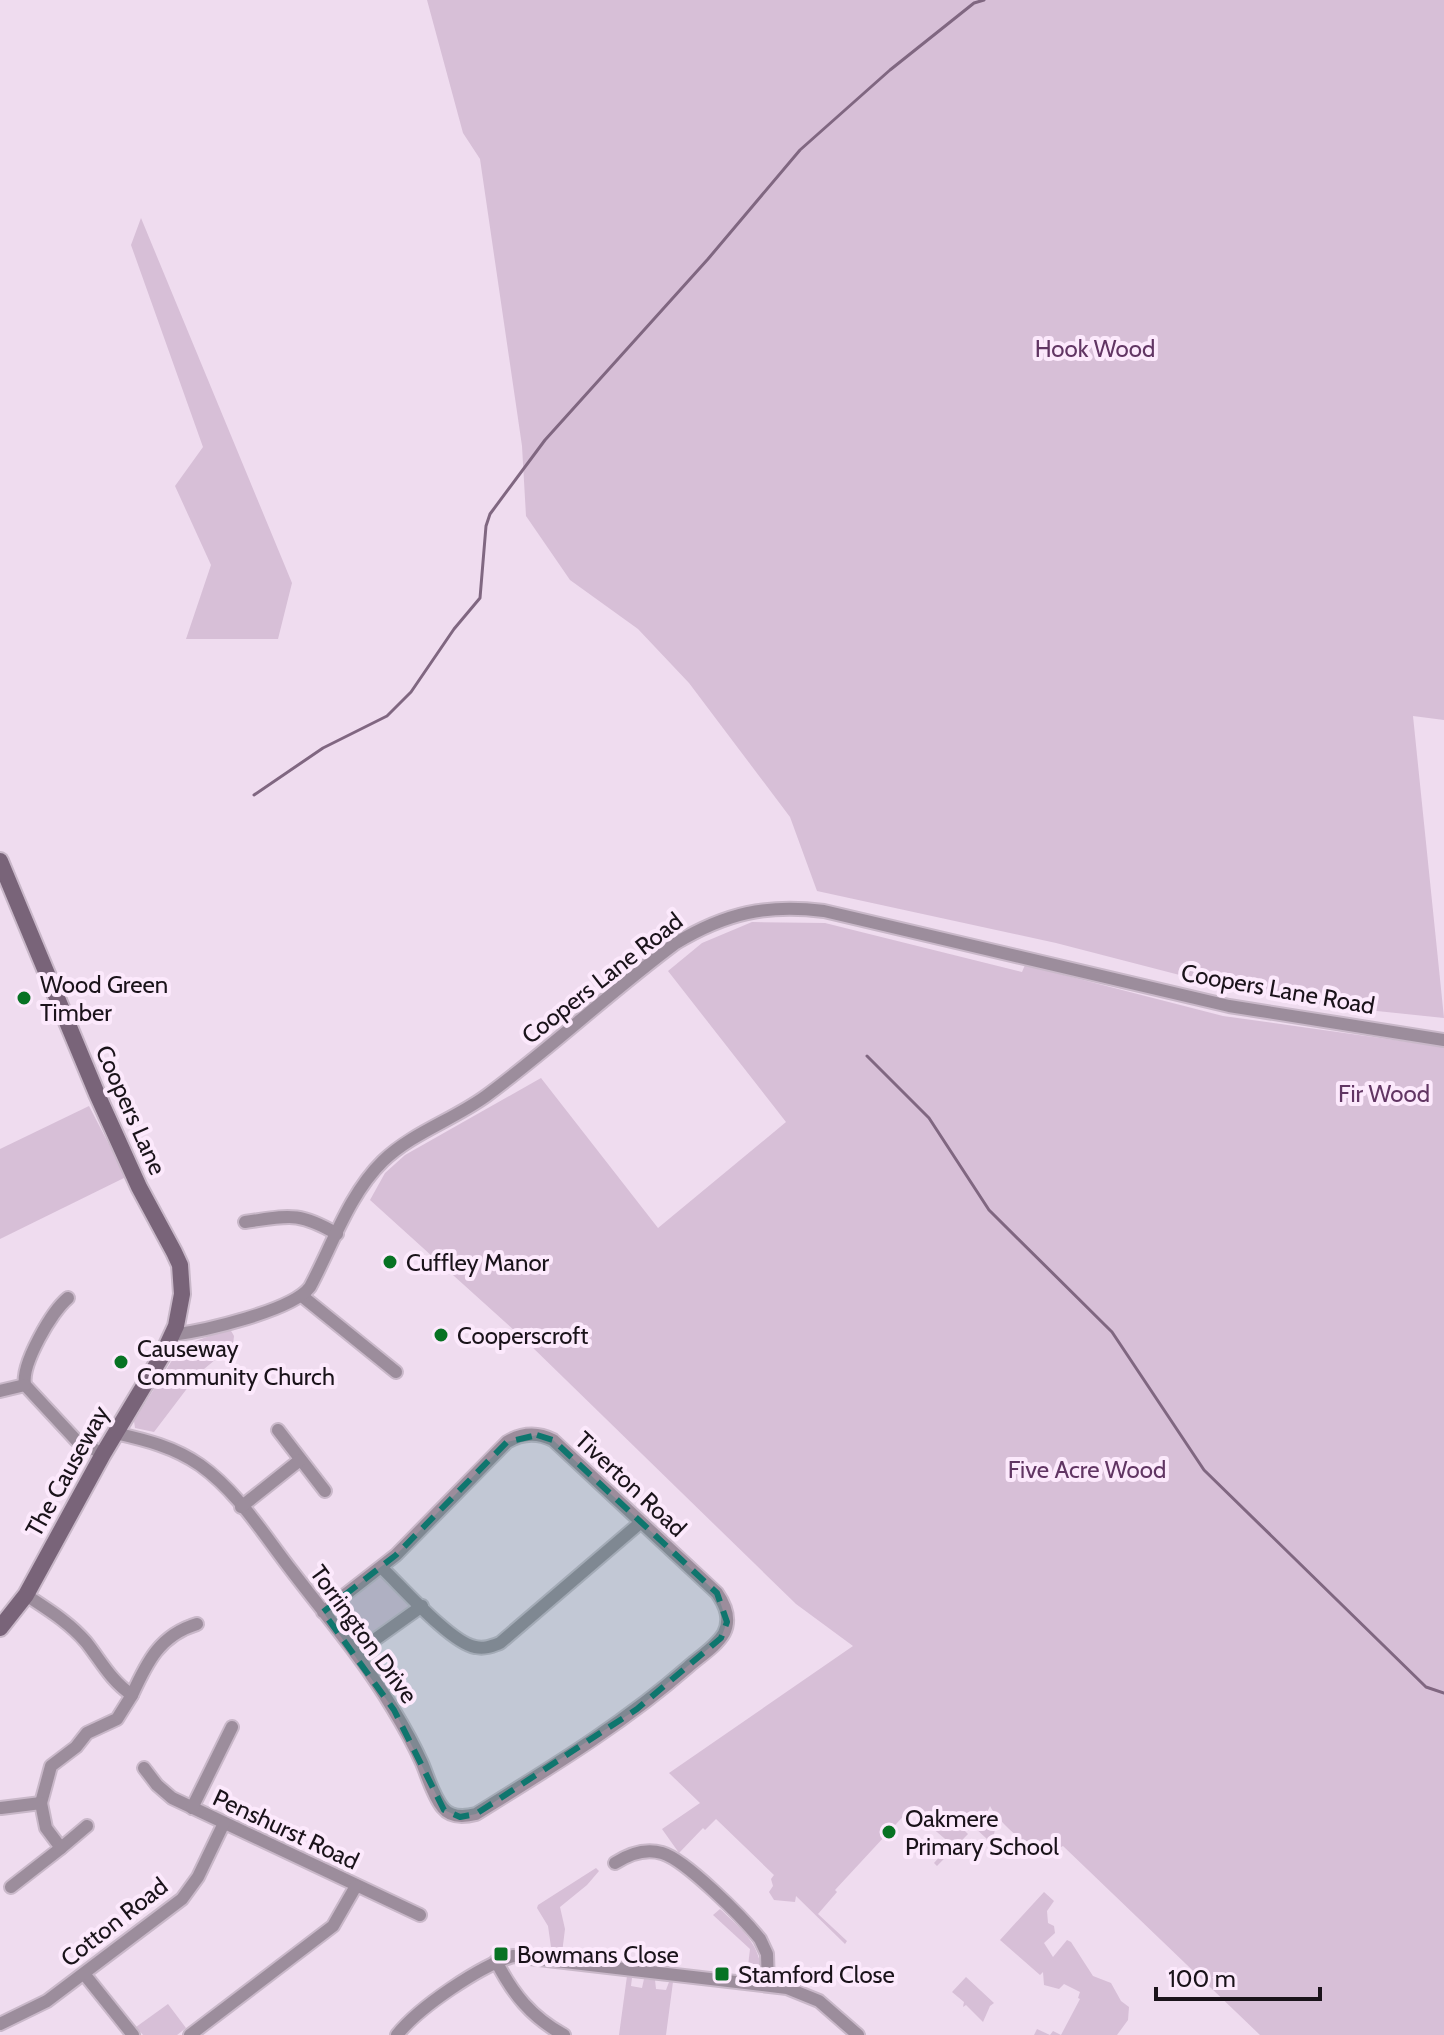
<svg xmlns="http://www.w3.org/2000/svg" width="1444" height="2035" viewBox="0 0 1444 2035" font-family="Cabin,sans-serif">
<style>
.green{fill:#d7bfd7}
.lines{fill:none;stroke-linecap:round;stroke-linejoin:round}
.stream{stroke:#806781;stroke-width:3}
.minor-casing{stroke:#c9b8c9;stroke-width:16}
.secondary-casing{stroke:#c9b8c9;stroke-width:20}
.minor{stroke:#9c8d9c;stroke-width:12}
.secondary{stroke:#796479;stroke-width:16}
.marked{fill:#0f766e;fill-opacity:0.2;stroke:#0f766e;stroke-width:6;stroke-dasharray:16 10;stroke-linejoin:round}
.poi-dot{fill:#077223;stroke:#fce9fc;stroke-width:3}
.labels{text-anchor:middle;dominant-baseline:central;stroke-width:8;stroke-linejoin:round;paint-order:stroke}
.park-label{font-size:24px;fill:#613563;stroke:#fce9fc}
.street-label{font-size:24px;fill:#1a131a;stroke:#fce9fc}
.poi-label{font-size:24px;fill:#1a131a;stroke:#fce9fc;text-anchor:start}
</style>
<rect width="100%" height="100%" fill="#efdcef"/>
<!-- green -->
<g class="green">
<path d="M427,0H1444V720L1413,716L1444,1018L1329,1006L1226,987L1056,943L817,891L790,817L689,683L638,629L570,580L526,516L522,446L480,159L463,133Z"/>
<path d="M141,218L292,583L278,639H186L211,565L175,486L203,447L131,245Z"/>
<path d="M752,922L825,923L1022,972L1025,965L1223,1016L1444,1047V2035H1260L1063,1846L1045,1855C1032,1851 996,1820 990,1806L986,1815L996,1823L993,1840L1003,1850L999,1855L985,1843L987,1839L974,1827L985,1815L973,1813L961,1827L968,1834L937,1866L934,1863L951,1844L910,1809L835,1890L837,1892L818,1914L847,1941L845,1944L796,1896L795,1902L774,1900L769,1892L773,1886L771,1879L774,1875L716,1819L705,1830L703,1828L679,1853L662,1829L700,1803L669,1773L853,1646L796,1604L527,1342L370,1200L385,1173L405,1155L541,1078L658,1228L786,1122L668,971L702,943Z"/>
<path d="M89,1106L126,1177L0,1239V1149Z"/>
<path d="M230,1329L234,1336L233,1345L198,1374L154,1432L135,1428L134,1421L181,1346Z"/>
<path d="M380,1576H383L412,1606L364,1642L356,1641L336,1617L335,1608Z"/>
<path d="M596,1868L599,1871L587,1885L560,1907L565,1929L562,1953L554,1952L551,1947L548,1926L537,1908L538,1905Z"/>
<path d="M1044,1892L1054,1901L1047,1911L1048,1923L1054,1926L1055,1933L1044,1943L1053,1957L1067,1940L1071,1942L1093,1976L1111,1983L1121,2001L1129,2007L1128,2020L1117,2035H1034L1037,2029L1050,2035L1053,2031L1061,2035L1080,1999L1078,1998L1080,1992L1064,1984L1059,1989L1044,1985L1043,1972L1040,1975L1000,1940Z"/>
<path d="M720,1909C739,1927 759,1942 761,1970L756,1976L747,1975L750,1949L713,1915Z"/>
<path d="M627,1976L632,1978L631,1986L642,1988L644,1979L655,1980L656,1989L666,1990L669,1982H673L666,2035H619Z"/>
<path d="M966,1977L994,2003L990,2006L983,2022L966,2005L963,2007L964,2002L952,1992Z"/>
<path d="M168,2004L186,2028L177,2035H143L136,2027Z"/>
</g>
<g class="lines">
<!-- stream -->
<g class="stream">
<path d="M254,795L323,748L387,716L411,692L454,629L480,598L486,526L490,514L545,440L708,259L800,150L890,70L974,3L984,0"/>
<path d="M867,1056L929,1118L989,1210L1112,1332L1204,1470L1426,1687L1444,1693"/>
</g>
<!-- minor casing -->
<g class="minor-casing">
<g id="minor">
<path d="M245,1222C288,1216 298,1211 337,1234"/>
<path d="M302,1296L396,1372"/>
<path d="M68,1298C52,1311 21,1364 25,1385L76,1440L103,1454"/>
<path d="M172,1335C203,1331 292,1311 310,1287C332,1246 349,1194 383,1161C412,1133 453,1120 486,1096C551,1048 610,992 676,943C726,913 766,904 824,911L1229,1006L1444,1040"/>
<path d="M0,1391L25,1385"/>
<path d="M278,1430L325,1491"/>
<path d="M115,1433C146,1440 174,1447 200,1465C238,1492 264,1535 292,1571C327,1617 364,1660 393,1709C404,1727 414,1745 422,1763C428,1777 433,1796 443,1808C451,1818 464,1817 476,1814C550,1768 623,1724 688,1667C699,1657 717,1646 724,1633C731,1619 726,1606 717,1593L553,1440C537,1432 522,1433 507,1442L396,1555L323,1612"/>
<path d="M241,1507L300,1460"/>
<path d="M382,1568C401,1586 451,1643 475,1647C485,1649 492,1646 500,1643L640,1523"/>
<path d="M26,1595C47,1609 69,1622 86,1642C101,1661 111,1681 132,1695L117,1719L87,1733L76,1747L51,1766L41,1803"/>
<path d="M356,1653L422,1606"/>
<path d="M132,1695C147,1662 160,1635 197,1624"/>
<path d="M144,1768L157,1785L172,1798L420,1915"/>
<path d="M1,1808L41,1803L46,1828L61,1848L11,1887"/>
<path d="M192,1808L232,1727"/>
<path d="M61,1848L87,1826"/>
<path d="M615,1863C629,1854 645,1848 662,1853C686,1860 743,1918 760,1939L767,1954L768,1985"/>
<path d="M496,1961C513,1994 531,2017 564,2035"/>
<path d="M85,1975L133,2035"/>
<path d="M0,2024L47,2001L182,1899L198,1877L224,1823"/>
<path d="M190,2035L333,1926L356,1886"/>
<path d="M397,2035C419,2007 480,1966 513,1956L787,1988L819,2001L858,2035"/>
</g>
</g>
<!-- secondary casing -->
<g class="secondary-casing">
<path id="secondary" d="M0,861L97,1094L139,1187L174,1252L180,1265L182,1294L176,1326L163,1354L103,1454L26,1595L0,1628"/>
</g>
<!-- minor -->
<use href="#minor" class="minor"/>
<!-- secondary -->
<use href="#secondary" class="secondary"/>
</g>
<!-- marked area -->
<path class="marked" d="M537,1435L553,1440L717,1593L727,1622L721,1638L637,1709L476,1814L460,1817L444,1810L394,1710L323,1612L396,1555L507,1442Z"/>
<!-- markers -->
<g class="poi-dot">
<circle cx="24" cy="998" r="8"/>
<circle cx="390" cy="1262" r="8"/>
<circle cx="441" cy="1335" r="8"/>
<circle cx="121" cy="1362" r="8"/>
<circle cx="889" cy="1832" r="8"/>
<rect x="493" y="1946" width="16" height="16" rx="4"/>
<rect x="714" y="1966" width="16" height="16" rx="4"/>
</g>
<g class="labels">
<!-- park labels -->
<g class="park-label">
<text x="1095" y="348">Hook Wood</text>
<text x="1384" y="1093">Fir Wood</text>
<text x="1087" y="1469">Five Acre Wood</text>
</g>
<!-- street labels -->
<g class="street-label">
<text transform="translate(602 978) rotate(-38)">Coopers Lane Road</text>
<text transform="translate(1278 989) rotate(10)">Coopers Lane Road</text>
<text transform="translate(131 1110) rotate(66)">Coopers Lane</text>
<text transform="translate(67 1471) rotate(-61)">The Causeway</text>
<text transform="translate(631 1484) rotate(43)">Tiverton Road</text>
<text transform="translate(364 1634) rotate(54)">Torrington Drive</text>
<text transform="translate(286 1829) rotate(25)">Penshurst Road</text>
<text transform="translate(114 1922) rotate(-38)">Cotton Road</text>
</g>
<!-- poi labels -->
<g class="poi-label">
<text x="40" y="984">Wood Green<tspan x="40" dy="28">Timber</tspan></text>
<text x="406" y="1262">Cuffley Manor</text>
<text x="457" y="1335">Cooperscroft</text>
<text x="137" y="1348">Causeway<tspan x="137" dy="28">Community Church</tspan></text>
<text x="905" y="1818">Oakmere<tspan x="905" dy="28">Primary School</tspan></text>
<text x="517" y="1954">Bowmans Close</text>
<text x="738" y="1974">Stamford Close</text>
</g>
</g>
<!-- scale -->
<path d="M1156 1987v12h164v-12" fill="none" stroke="#1a131a" stroke-width="4"/>
<text x="1168" y="1987" font-size="24" fill="#1a131a" stroke="#fce9fc" stroke-width="6" paint-order="stroke">100 m</text>
</svg>
